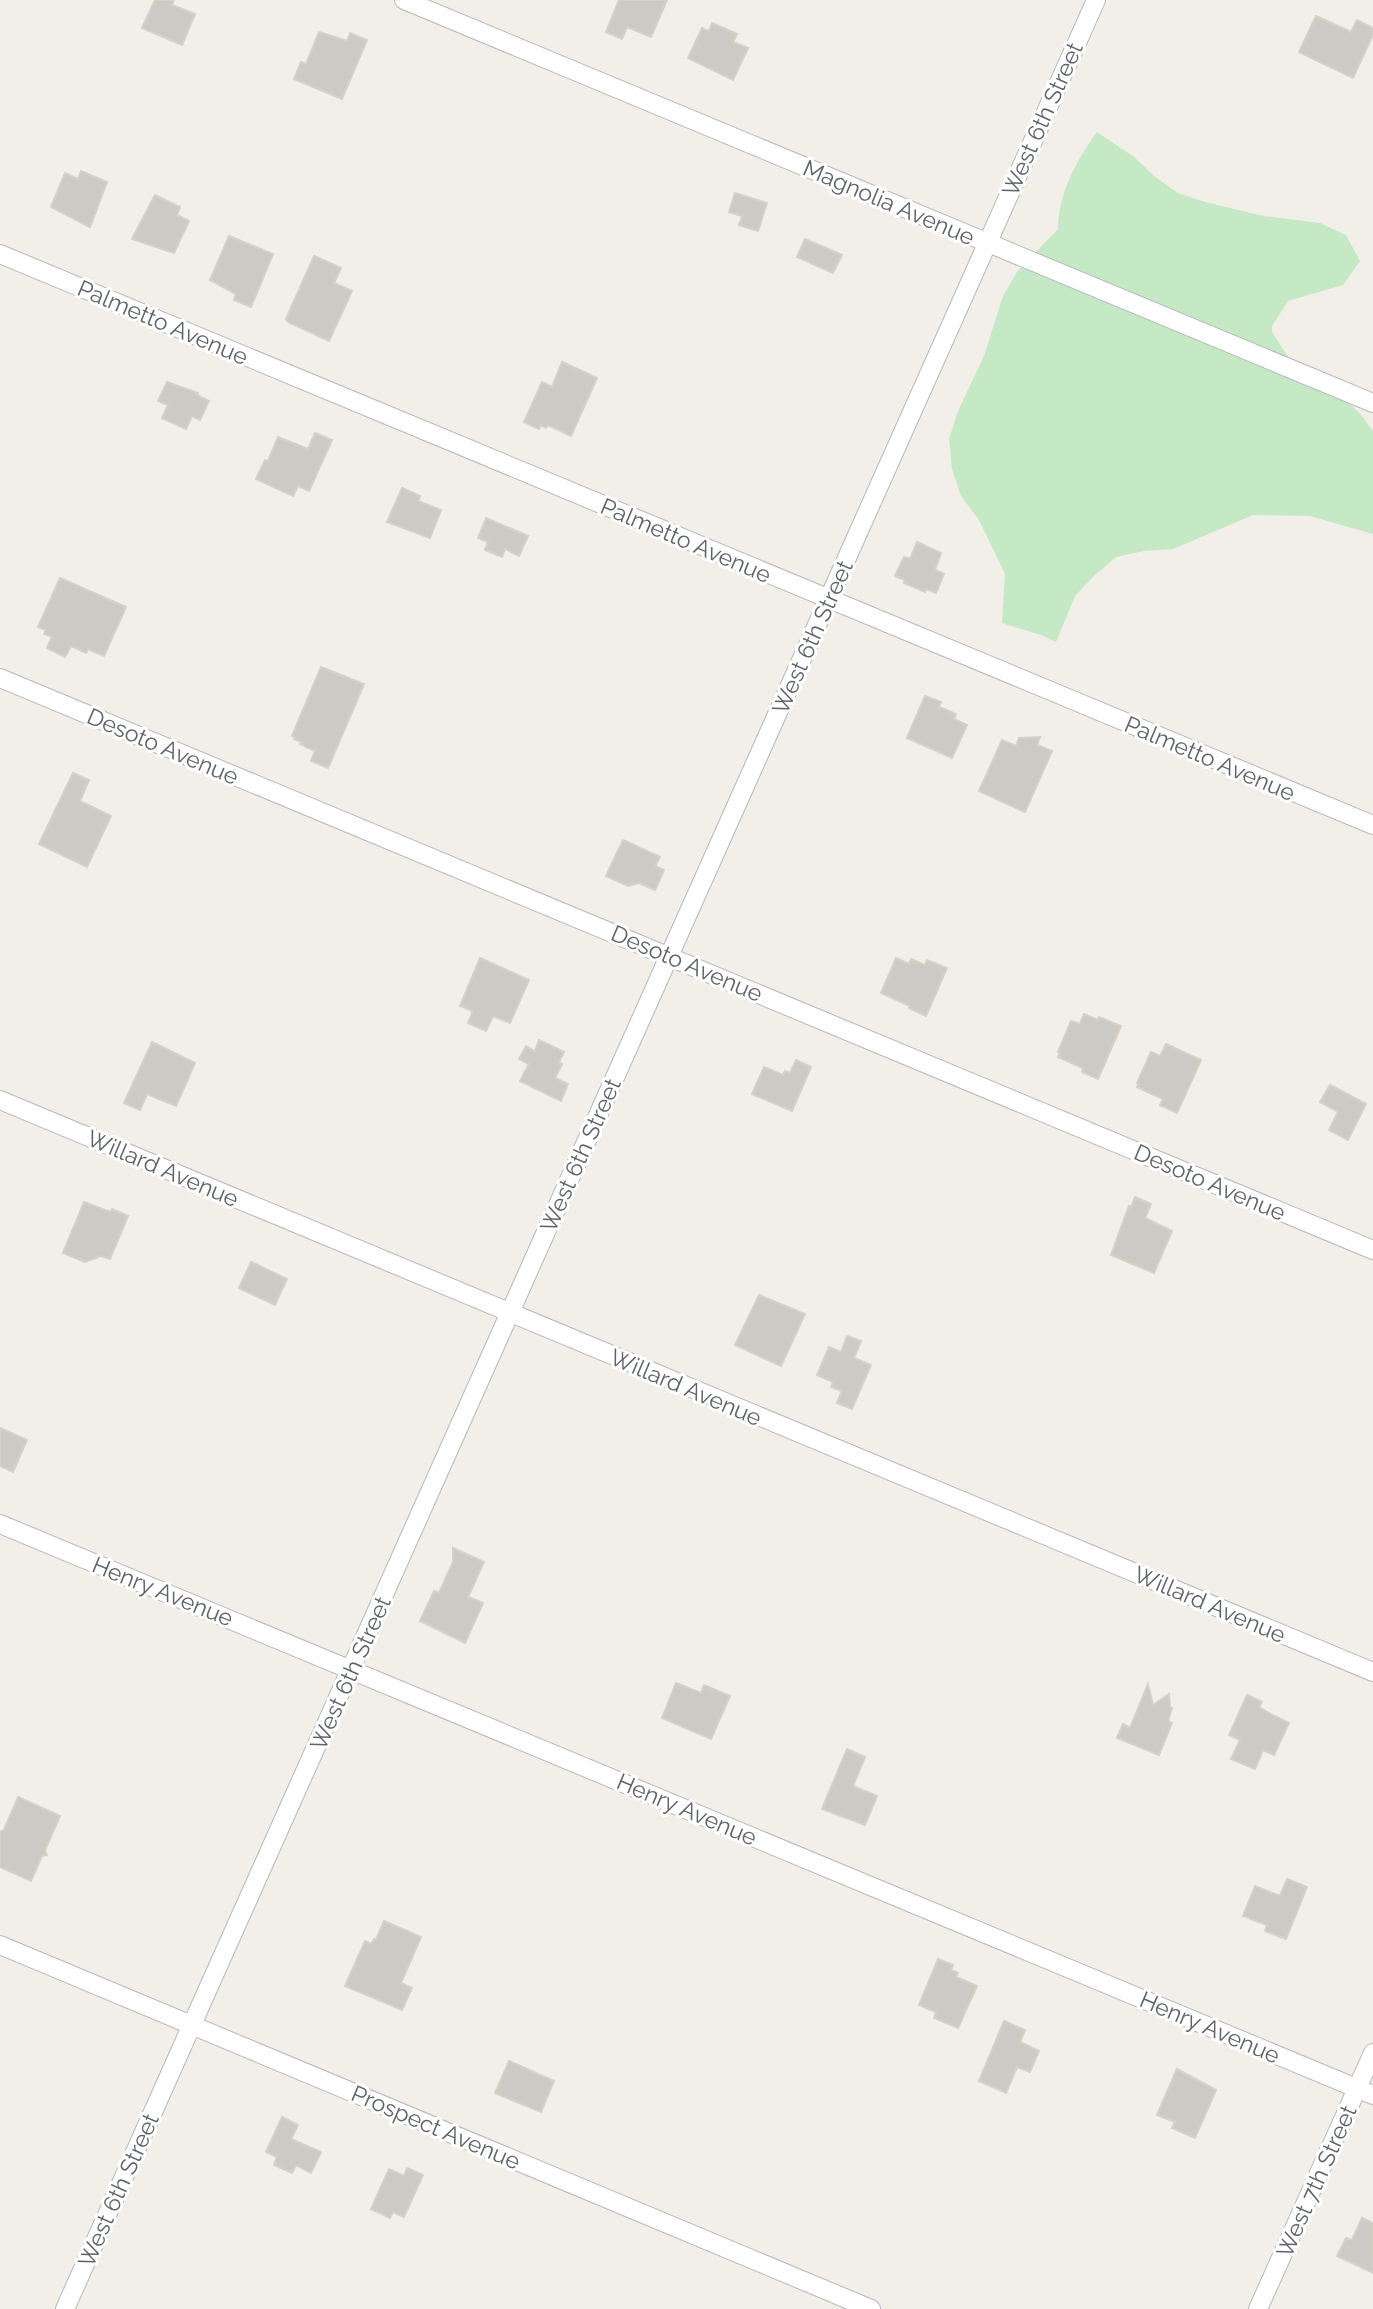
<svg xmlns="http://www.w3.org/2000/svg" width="1373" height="2309" viewBox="0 0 1373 2309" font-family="Raleway,sans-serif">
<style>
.green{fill:#c5e8c5}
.building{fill:#cccac5;stroke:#d6d1c6;stroke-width:2}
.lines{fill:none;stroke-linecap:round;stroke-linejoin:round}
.street-casing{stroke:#b5b8bc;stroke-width:20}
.street{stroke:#fff;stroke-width:18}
.labels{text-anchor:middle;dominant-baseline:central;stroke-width:6;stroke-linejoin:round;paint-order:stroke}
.street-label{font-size:23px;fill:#5f6368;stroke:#fff}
</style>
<rect width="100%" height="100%" fill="#f1efe8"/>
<!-- green -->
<path class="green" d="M1097,132L1134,157L1154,176L1178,193L1205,202L1263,216L1320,223L1346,235L1360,261L1343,285L1288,301L1272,326V332L1290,360L1342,396L1361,415L1373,431V534L1310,516L1253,515L1173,549L1144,551L1116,557L1094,576L1075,596L1056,642L1041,635L1002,623L1005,574L979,520L961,496L952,469L949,439L958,411L984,356L1003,296L1017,272L1058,229C1059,192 1076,161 1097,132Z"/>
<!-- building -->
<g class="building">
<path d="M155,0H174L172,5L195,14L182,45L142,28Z"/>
<path d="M619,0H667L651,37L627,27L622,39L606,32Z"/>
<path d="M1316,16L1351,32L1357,20L1373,28V35L1353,78L1299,52Z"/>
<path d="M712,23L737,34L733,42L748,48L733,80L688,58L702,28L709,31Z"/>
<path d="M319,32L347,41L350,33L367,40L342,99L294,79L301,62L306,64Z"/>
<path d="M81,171L107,182L90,227L51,207L65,173L78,179Z"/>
<path d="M735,193L767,203L758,231L739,225L742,216L729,212Z"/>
<path d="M155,195L180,207L177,215L189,221L174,253L132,239Z"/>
<path d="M229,236L273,254L251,307L234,300L236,294L210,280Z"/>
<path d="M805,239L842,255L833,273L797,257Z"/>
<path d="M314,256L341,268L334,283L352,291L329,341L288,322L286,319Z"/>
<path d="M562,362L597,378L571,436L548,425L546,428L541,425L539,429L524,422L542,382L552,387Z"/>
<path d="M167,382L198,393L197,395L209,401L200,420L192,416L186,429L162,418L168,405L158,401Z"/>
<path d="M315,433L332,440L309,491L298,486L293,496L256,479L265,460L268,461L278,437L308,449Z"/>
<path d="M402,488L420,496L418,501L441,510L430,538L387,522Z"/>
<path d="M486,518L528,536L519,556L505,549L502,557L485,550L488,542L478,538Z"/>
<path d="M917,542L941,553L935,570L944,574L936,593L926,589L925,592L904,583L905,580L895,576L904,557L910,559Z"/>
<path d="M60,578L126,607L104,656L88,649L86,653L71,646L65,657L47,648L52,637L44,634L46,630L38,627Z"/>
<path d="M321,667L364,684L328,768L311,761L315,751L300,744L301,742L294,739L295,737L292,736Z"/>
<path d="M925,696L941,702L939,707L956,714L954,719L967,725L952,758L907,738Z"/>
<path d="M1040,737L1037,745L1052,751L1025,812L979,791L1002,740L1016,746L1019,738Z"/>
<path d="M73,773L89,780L80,801L111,816L87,867L39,844Z"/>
<path d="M623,840L660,857L655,866L664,870L655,890L639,883L628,886L606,876Z"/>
<path d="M480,958L529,980L510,1023L493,1016L486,1031L468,1023L473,1011L460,1006Z"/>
<path d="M896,958L909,964L911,959L925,965L927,960L947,968L926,1016L909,1008L910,1006L881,993Z"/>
<path d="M1084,1014L1098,1020L1099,1017L1121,1026L1098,1079L1082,1072L1083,1068L1058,1057L1060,1053L1058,1052L1071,1021L1080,1024Z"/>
<path d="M539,1040L564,1052L559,1062L562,1064L555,1078L568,1084L561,1101L520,1081L529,1064L519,1059L526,1046L535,1051Z"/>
<path d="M152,1042L195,1063L176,1106L147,1094L140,1110L124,1103Z"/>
<path d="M1166,1044L1201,1060L1177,1113L1160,1105L1163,1099L1137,1087L1139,1084L1137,1083L1151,1052L1160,1056Z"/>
<path d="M796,1060L811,1067L792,1111L752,1094L764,1067L783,1075L785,1071L790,1073Z"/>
<path d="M1330,1085L1366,1104L1348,1140L1329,1130L1338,1112L1320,1102Z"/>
<path d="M1135,1197L1151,1204L1145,1218L1172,1231L1154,1273L1111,1255L1129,1206L1131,1207Z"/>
<path d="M84,1202L110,1212L112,1209L128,1216L110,1259L101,1256L85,1262L63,1253Z"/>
<path d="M251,1262L287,1279L275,1305L239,1288Z"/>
<path d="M759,1295L805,1314L781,1366L735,1345Z"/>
<path d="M847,1336L861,1341L854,1358L871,1365L852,1409L837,1403L842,1391L831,1387L833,1382L817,1375L829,1347L841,1352Z"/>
<path d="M0,1428L27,1440L13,1472L0,1466Z"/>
<path d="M453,1548L484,1562L468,1597L483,1603L465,1643L420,1621L434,1591L439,1593L453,1562Z"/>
<path d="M676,1683L701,1693L704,1685L730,1696L711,1739L662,1718Z"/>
<path d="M1148,1684L1153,1705L1169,1694L1170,1707L1172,1708L1168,1721L1172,1723L1159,1755L1117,1738L1123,1724L1130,1728Z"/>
<path d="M1247,1695L1262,1702L1259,1707L1267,1712L1289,1723L1274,1755L1263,1750L1255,1769L1231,1759L1240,1740L1229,1735Z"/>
<path d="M847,1749L865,1757L853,1786L877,1796L865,1825L822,1809Z"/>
<path d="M18,1797L60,1816L45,1850L47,1855L42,1856L31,1881L0,1867V1832L4,1830Z"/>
<path d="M1287,1879L1307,1887L1286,1939L1265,1931L1267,1925L1243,1916L1255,1886L1280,1896Z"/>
<path d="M384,1921L421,1937L401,1983L412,1988L402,2010L345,1986L365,1941L371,1944L374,1939L376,1940Z"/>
<path d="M938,1959L953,1965L951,1970L958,1973L956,1977L977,1986L958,2028L934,2018L936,2012L919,2005Z"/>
<path d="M1004,2021L1025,2030L1020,2042L1039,2051L1030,2072L1017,2067L1006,2093L979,2081Z"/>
<path d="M509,2061L554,2081L541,2112L495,2093Z"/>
<path d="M1177,2069L1216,2090L1195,2138L1172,2128L1175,2122L1157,2115Z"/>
<path d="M282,2117L298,2125L291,2139L321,2152L311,2173L296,2165L292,2173L274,2165L277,2157L266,2152Z"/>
<path d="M407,2168L423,2175L404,2217L393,2212L390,2218L371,2209L389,2169L404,2176Z"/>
<path d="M1362,2218L1373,2223V2273L1337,2256L1346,2238L1352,2240Z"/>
</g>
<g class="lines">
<!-- street casing -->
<g class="street-casing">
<g id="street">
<path d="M404,0L1373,403"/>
<path d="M0,254L1373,825"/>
<path d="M0,678L1373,1250"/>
<path d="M0,1100L1373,1672"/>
<path d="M0,1524L1373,2095"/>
<path d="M0,1945L871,2309"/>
<path d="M65,2309L1096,0"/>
<path d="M1258,2309L1373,2053"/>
</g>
</g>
<!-- street -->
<use href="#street" class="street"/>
</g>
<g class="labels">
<!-- street labels -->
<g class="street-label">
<text transform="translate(1042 119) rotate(-66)">West 6th Street</text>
<text transform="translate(889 202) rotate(23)">Magnolia Avenue</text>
<text transform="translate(163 322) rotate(23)">Palmetto Avenue</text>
<text transform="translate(686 540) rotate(23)">Palmetto Avenue</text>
<text transform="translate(812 637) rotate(-66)">West 6th Street</text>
<text transform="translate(163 746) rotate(23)">Desoto Avenue</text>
<text transform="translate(1210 758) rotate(23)">Palmetto Avenue</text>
<text transform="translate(687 963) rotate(23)">Desoto Avenue</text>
<text transform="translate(580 1155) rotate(-66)">West 6th Street</text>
<text transform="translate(163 1168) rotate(23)">Willard Avenue</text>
<text transform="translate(1210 1182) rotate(23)">Desoto Avenue</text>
<text transform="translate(686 1387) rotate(23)">Willard Avenue</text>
<text transform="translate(163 1591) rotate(22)">Henry Avenue</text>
<text transform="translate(1210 1604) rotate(23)">Willard Avenue</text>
<text transform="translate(350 1673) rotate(-66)">West 6th Street</text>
<text transform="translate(687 1809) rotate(23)">Henry Avenue</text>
<text transform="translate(1210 2027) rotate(23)">Henry Avenue</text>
<text transform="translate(436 2127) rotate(23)">Prospect Avenue</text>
<text transform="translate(1316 2181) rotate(-66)">West 7th Street</text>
<text transform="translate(118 2190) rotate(-66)">West 6th Street</text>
</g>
</g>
</svg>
